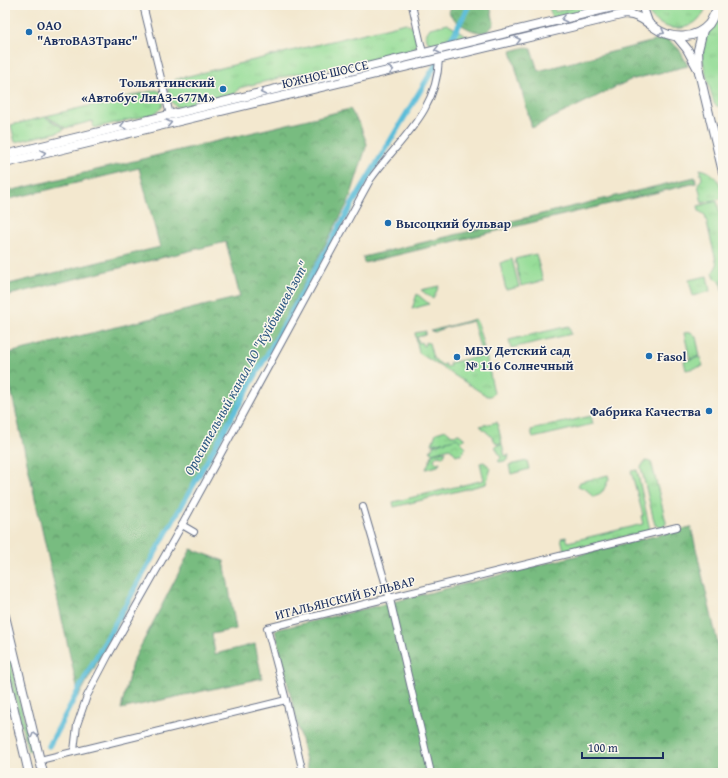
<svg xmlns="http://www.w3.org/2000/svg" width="728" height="778" viewBox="0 0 728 778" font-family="'Gentium Book Plus',serif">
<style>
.grass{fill:url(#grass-tufts);stroke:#58867b}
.forest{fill:url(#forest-crowns);stroke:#4a766f}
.park{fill:url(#park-crowns);stroke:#58867b}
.garden{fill:#96dd98;stroke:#58867b}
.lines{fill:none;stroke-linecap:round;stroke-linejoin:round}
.canal{stroke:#5bbdd9;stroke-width:5.5}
.minor-casing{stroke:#677086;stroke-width:8}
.major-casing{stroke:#677086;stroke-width:10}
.minor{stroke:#fff;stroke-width:6}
.major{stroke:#fff;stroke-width:8}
.oneway{stroke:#8d97ae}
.poi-dot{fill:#1f6fb2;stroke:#fbf7ec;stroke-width:1.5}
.labels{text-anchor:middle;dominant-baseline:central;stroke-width:3;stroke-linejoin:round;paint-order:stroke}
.poi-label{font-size:13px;font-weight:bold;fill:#1b2f5e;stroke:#fbf7ec;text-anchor:start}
.street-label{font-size:13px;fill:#1b2f5e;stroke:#fbf7ec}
.water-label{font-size:14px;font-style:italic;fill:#2e5a83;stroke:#fbf7ec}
</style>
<defs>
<pattern id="grass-tufts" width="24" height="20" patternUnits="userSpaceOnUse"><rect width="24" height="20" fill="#96dd98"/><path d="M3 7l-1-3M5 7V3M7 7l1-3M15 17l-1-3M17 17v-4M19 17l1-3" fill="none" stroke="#81be85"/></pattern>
<pattern id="forest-crowns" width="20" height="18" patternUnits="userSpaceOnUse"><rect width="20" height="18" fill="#78bc80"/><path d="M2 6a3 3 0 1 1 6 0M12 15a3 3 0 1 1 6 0" fill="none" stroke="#62996c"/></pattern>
<pattern id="park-crowns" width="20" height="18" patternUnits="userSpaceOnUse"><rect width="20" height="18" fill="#96dd98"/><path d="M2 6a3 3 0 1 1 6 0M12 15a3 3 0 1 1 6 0" fill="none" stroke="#81be85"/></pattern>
</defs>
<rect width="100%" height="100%" fill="#fbf7ec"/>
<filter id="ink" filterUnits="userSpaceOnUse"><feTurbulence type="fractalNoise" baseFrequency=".025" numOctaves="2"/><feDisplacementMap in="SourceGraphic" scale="8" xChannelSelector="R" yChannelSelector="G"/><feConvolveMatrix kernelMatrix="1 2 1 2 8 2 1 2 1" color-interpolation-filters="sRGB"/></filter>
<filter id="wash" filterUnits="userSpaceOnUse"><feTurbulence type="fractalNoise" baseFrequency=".012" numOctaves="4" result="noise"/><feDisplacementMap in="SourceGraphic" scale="16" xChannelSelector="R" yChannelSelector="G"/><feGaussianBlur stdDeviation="0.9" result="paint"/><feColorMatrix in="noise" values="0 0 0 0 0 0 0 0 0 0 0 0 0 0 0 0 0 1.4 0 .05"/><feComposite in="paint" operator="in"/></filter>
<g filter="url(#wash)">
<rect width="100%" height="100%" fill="#f3e8cf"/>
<!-- grass -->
<g class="grass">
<path d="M549,5H553L555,12L584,5H607L552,18Z"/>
<path d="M680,5H707C698,33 665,36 648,13Z"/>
<path d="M723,10V107L717,106L714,104C710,85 696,54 706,36C711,27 718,20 723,10Z"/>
<path d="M406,23L415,29L417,38L416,47L410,52L332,71L331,68L305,74L299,73L239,88L235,94L230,96L180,108C171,105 168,97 168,87L176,79Z"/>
<path d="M447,24L469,37L433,45L428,42L425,36L430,28Z"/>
<path d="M156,90L161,92L164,101L162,107L154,114L94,128L92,121L66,128L46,116Z"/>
<path d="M45,117L65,129L59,132L15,142L11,125Z"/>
<path d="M700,169C714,171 723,184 723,198L702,203L698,184L702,179Z"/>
<path d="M717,201L723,228V292L720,281L715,278L713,272L717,265L705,215L699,211L698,206Z"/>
<path d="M707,276L710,291L693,296L689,280Z"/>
<path d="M475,319L477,322L484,348L483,351L480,348L473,321L444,328L435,332L431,331Z"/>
<path d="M426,331L425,335L417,337L419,343L421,342L423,346L425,345V342L429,343L433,358L442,365L445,364L446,367L450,366L449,363L486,355L494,393L491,396H487L419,353L415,333Z"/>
<path d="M497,422L502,443L497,444L491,436L480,426Z"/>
<path d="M446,430L452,435L459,434L465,439L460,442L457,439L432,444L436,433Z"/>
<path d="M502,444L505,456L509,455L508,460L500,462L498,461L501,458L495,446Z"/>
<path d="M446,451L443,457L440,455L436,456L434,460L437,463L440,462L438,466L426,469L433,453Z"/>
<path d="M645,461L651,462L652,465L666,522V524L661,528L655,525L641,467Z"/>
<path d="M484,462L491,468L486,484L394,507L393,502L484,480L480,463Z"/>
<path d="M637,470L650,530L566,551L564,550L561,538L566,537L568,542L643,524L641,516L643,515L631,471Z"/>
<path d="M5,637L31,749L29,752H28L5,658Z"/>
</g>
<!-- forest -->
<g class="forest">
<path d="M452,5H490L494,23C492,27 489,31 485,32C475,35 452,21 449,12Z"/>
<path d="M666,38L679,49L688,66L630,80L532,128L511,51L526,47L531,49L538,71Z"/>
<path d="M350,109L360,125L367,144L349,201L79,696L5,363V354L240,297L226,242L5,296V285L160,247L139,168L5,200V192Z"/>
<path d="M695,177L696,183L364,263L363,257Z"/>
<path d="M691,527L723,666V773H309L275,630C415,598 552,561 691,527Z"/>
<path d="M191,549L224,561L236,629L212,634L215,654L255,644L262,678L121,709L132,663Z"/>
</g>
<!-- park -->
<g class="park">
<path d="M536,254L543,281L521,286L515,259Z"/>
<path d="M417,294L429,304L412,309Z"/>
<path d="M569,326L571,334L511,348L509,340Z"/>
<path d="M691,332L696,337L700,356L690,359L684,333Z"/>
<path d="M591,416L593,424L533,438L531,430Z"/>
<path d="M457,438L466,447L461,455H456L450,448L432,453L430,451L434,445Z"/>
<path d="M527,461L529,469L511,474L509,465Z"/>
<path d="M608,475L609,479L603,491H602L599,495L593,497L587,490L578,486L580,482Z"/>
</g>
<!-- garden -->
<g class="garden">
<path d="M512,259L519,287L506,290L500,263Z"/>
<path d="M439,286L433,299L421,290Z"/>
<path d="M700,357L703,366L686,370L684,361Z"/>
</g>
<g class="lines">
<!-- canal -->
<path class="canal" d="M49,746L95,659L350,208L456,31L469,5"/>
</g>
</g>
<g filter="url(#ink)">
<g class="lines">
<!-- minor casing -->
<g class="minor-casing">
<g id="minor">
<path d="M143,5L170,115"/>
<path d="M412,5L423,53"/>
<path d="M363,507L390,599L431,773"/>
<path d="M182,525L194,532"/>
<path d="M286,700L303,773"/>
<path d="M74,751L77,725L87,696L108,656L182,525L370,180C399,139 437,113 439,59"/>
<path d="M40,760L286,700L267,628L677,527"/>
</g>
</g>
<!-- major casing -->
<g class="major-casing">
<g id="major">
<path d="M642,5L648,22"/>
<path d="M703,30L698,50L699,72L723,172"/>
<path d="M678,38L687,49L698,69"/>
<path d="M5,155L621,5"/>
<path d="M5,163L625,14C639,15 645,21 655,28C672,40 695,40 709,24C713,18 715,11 720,5"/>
<path d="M5,616L43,773"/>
<path d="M5,672L29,773"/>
</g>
</g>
<!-- minor -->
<use href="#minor" class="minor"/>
<!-- major -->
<use href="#major" class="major"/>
</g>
<!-- one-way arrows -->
<defs><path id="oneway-chevron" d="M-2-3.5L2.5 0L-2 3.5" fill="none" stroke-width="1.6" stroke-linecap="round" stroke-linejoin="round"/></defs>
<g class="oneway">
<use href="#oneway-chevron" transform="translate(564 19) rotate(166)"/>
<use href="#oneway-chevron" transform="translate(662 32) rotate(28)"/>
<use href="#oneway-chevron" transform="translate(518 40) rotate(-14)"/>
<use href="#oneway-chevron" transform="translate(437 50) rotate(166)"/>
<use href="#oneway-chevron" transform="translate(391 70) rotate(-14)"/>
<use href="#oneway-chevron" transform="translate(263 92) rotate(166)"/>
<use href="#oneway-chevron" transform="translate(169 123) rotate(-13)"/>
<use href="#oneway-chevron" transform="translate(123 126) rotate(166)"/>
<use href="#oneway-chevron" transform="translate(43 153) rotate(-13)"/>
<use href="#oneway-chevron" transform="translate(34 735) rotate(-104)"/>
</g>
</g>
<!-- markers -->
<g class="poi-dot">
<circle cx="29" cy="32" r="4"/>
<circle cx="223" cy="89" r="4"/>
<circle cx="388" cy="223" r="4"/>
<circle cx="649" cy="356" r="4"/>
<circle cx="457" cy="357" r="4"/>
<circle cx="709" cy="411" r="4"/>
</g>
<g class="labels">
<!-- poi labels -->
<g class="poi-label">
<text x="37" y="25">ОАО<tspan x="37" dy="15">"АвтоВАЗТранс"</tspan></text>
<text x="215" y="82" text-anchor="end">Тольяттинский<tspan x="215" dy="15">«Автобус ЛиАЗ-677М»</tspan></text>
<text x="396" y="223">Высоцкий бульвар</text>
<text x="465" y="350">МБУ Детский сад<tspan x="465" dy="15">№ 116 Солнечный</tspan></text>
<text x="657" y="356">Fasol</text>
<text x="701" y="411" text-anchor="end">Фабрика Качества</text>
</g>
<!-- street labels -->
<g class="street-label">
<text transform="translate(325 74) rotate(-13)">ЮЖНОЕ ШОССЕ</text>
<text transform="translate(345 598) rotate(-14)">ИТАЛЬЯНСКИЙ БУЛЬВАР</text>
</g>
<!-- water labels -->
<g class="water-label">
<text transform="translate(246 368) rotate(-61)">Оросительный канал АО "КуйбышевАзот"</text>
</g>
</g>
<!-- margin -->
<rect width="728" height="778" fill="none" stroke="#fbf7ec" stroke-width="20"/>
<!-- scale -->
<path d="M582 752v6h81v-6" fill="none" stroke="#1b2f5e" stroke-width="2"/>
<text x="588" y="752" font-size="12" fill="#1b2f5e" stroke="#fbf7ec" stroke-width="3" paint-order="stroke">100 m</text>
</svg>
